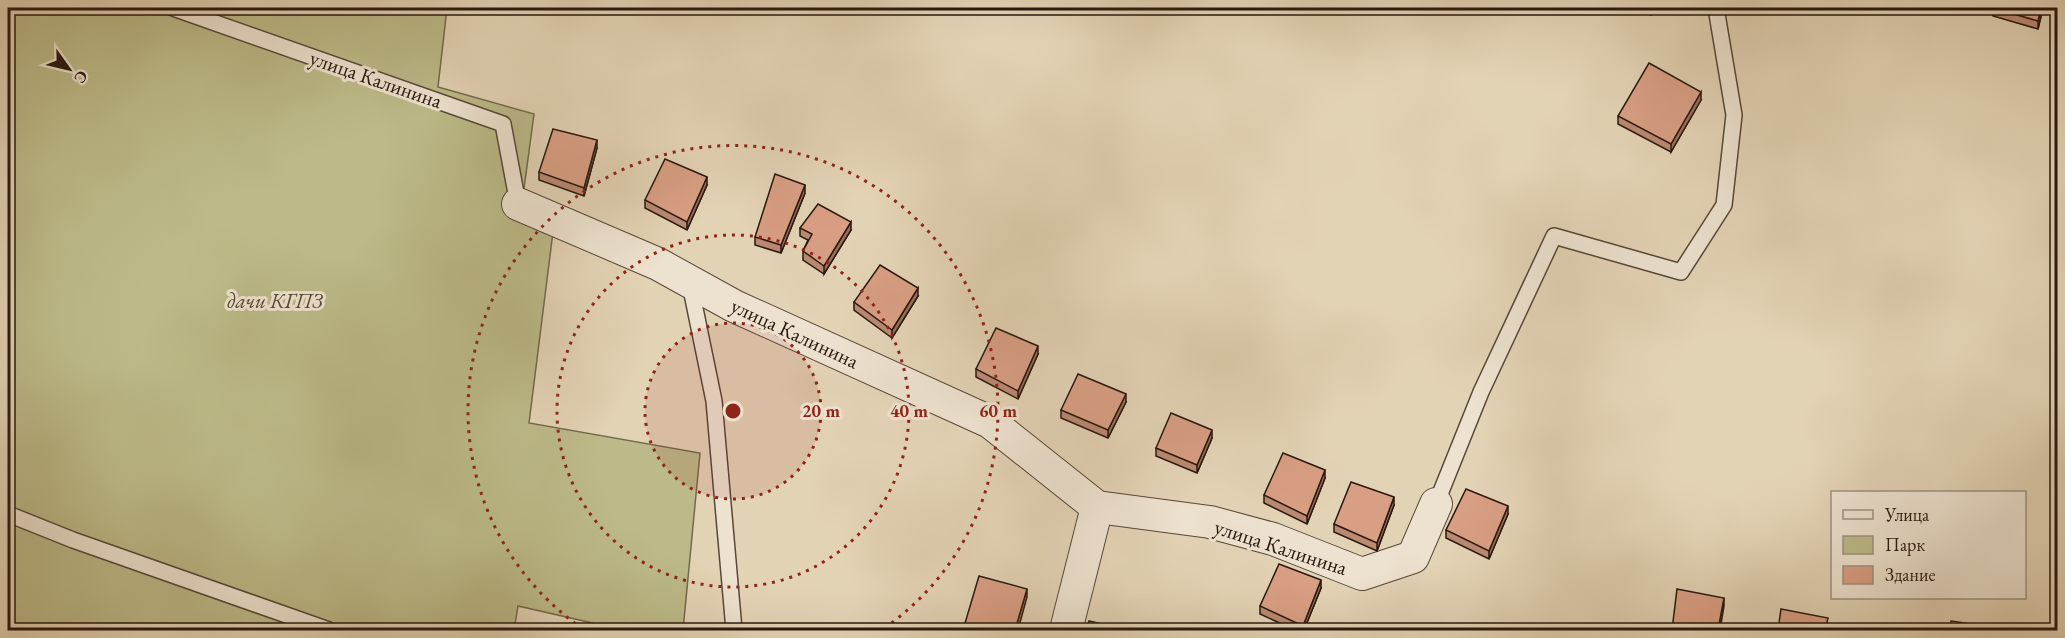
<svg xmlns="http://www.w3.org/2000/svg" width="2065" height="638" viewBox="0 0 2065 638" font-family="'EB Garamond',serif">
<style>
.green{fill:#bcba88;stroke:#72694c;stroke-width:1.5}
.lines{fill:none;stroke-linecap:round;stroke-linejoin:round}
.lane-casing{stroke:#574738;stroke-width:18}
.street-casing{stroke:#574738;stroke-width:34}
.lane{stroke:#ede2cf;stroke-width:15}
.street{stroke:#ede2cf;stroke-width:32}
.wall{fill:#bb8972;stroke:#28180f;stroke-width:1.5}
.shaded-wall{fill:#986f5c;stroke:#28180f;stroke-width:1.5}
.building{fill:#d99f84;stroke:#28180f;stroke-width:1.5}
.ring{fill:none;stroke:#8f2418;stroke-width:3;stroke-dasharray:3 6}
.labels{text-anchor:middle;dominant-baseline:central;stroke-width:6;stroke-linejoin:round;paint-order:stroke}
.street-label{font-size:21px;fill:#28180f;stroke:#ede2cf}
.park-label{font-size:21px;font-style:italic;fill:#544933;stroke:#ede2cf}
.centre{fill:#8f2418;stroke:#ede2cf;stroke-width:3}
.ring-label{font-size:18px;text-anchor:middle;font-weight:bold;fill:#8f2418;stroke:#ede2cf;stroke-width:6;stroke-linejoin:round;paint-order:stroke}
</style>
<rect width="100%" height="100%" fill="#e3d3b5"/>
<filter id="stains"><feTurbulence type="fractalNoise" baseFrequency=".00333" numOctaves="4"/><feColorMatrix values="0 0 0 0 .2 0 0 0 0 .09 0 0 0 0 .02 0 0 0 .5 -.17"/></filter>
<radialGradient id="worn" r=".72"><stop offset=".6" stop-color="#630" stop-opacity="0"/><stop offset="1" stop-color="#630" stop-opacity=".3"/></radialGradient>
<!-- green -->
<path class="green" d="M8,8H447L438,87L534,114L523,196L556,208L529,423L700,453L683,630H623L518,606L514,630H8Z"/>
<g class="lines">
<!-- lane casing -->
<g class="lane-casing">
<g id="lane">
<path d="M173,8L503,124L518,204"/>
<path d="M690,284L714,401L734,630"/>
<path d="M1436,504L1481,392L1554,236L1681,272L1724,205L1734,115L1716,8"/>
<path d="M8,514L73,540L329,630"/>
</g>
</g>
<!-- street casing -->
<g class="street-casing">
<g id="street">
<path d="M518,204L658,264L734,306L990,422L1097,507L1210,522L1273,539L1362,574L1413,557L1436,504"/>
<path d="M1066,630L1097,507"/>
</g>
</g>
<!-- lane -->
<use href="#lane" class="lane"/>
<!-- street -->
<use href="#street" class="street"/>
</g>
<!-- wall -->
<g class="wall">
<path d="M1630,8H1653L1651,15Z"/>
<path d="M1993,8H2043L2038,29L1993,16Z"/>
<path d="M1701,100L1671,152L1618,124V116Z"/>
<path d="M597,148L584,196L539,180V172Z"/>
<path d="M707,185L687,230L645,208V200Z"/>
<path d="M805,193L781,253L755,245V237Z"/>
<path d="M800,228L851,230L824,274L803,260V251L808,240L800,236Z"/>
<path d="M918,296L892,338L854,310V302Z"/>
<path d="M1038,354L1018,399L976,377V369Z"/>
<path d="M1126,402L1108,438L1061,418V410Z"/>
<path d="M1212,438L1197,473L1156,456V448Z"/>
<path d="M1325,478L1307,524L1264,503V495Z"/>
<path d="M1394,505L1377,551L1334,532V524Z"/>
<path d="M1508,514L1489,559L1446,538V530Z"/>
<path d="M1321,588L1304,630H1295L1260,614V606Z"/>
</g>
<!-- shaded-wall -->
<g class="shaded-wall">
<path d="M2041,8H2043L2038,29V21Z"/>
<path d="M1701,92V100L1671,152V144Z"/>
<path d="M597,140V148L584,196V188Z"/>
<path d="M707,177V185L687,230V222Z"/>
<path d="M805,185V193L781,253V245Z"/>
<path d="M851,222V230L824,274V266Z"/>
<path d="M918,288V296L892,338V330Z"/>
<path d="M1038,346V354L1018,399V391Z"/>
<path d="M1126,394V402L1108,438V430Z"/>
<path d="M1212,430V438L1197,473V465Z"/>
<path d="M1325,470V478L1307,524V516Z"/>
<path d="M1394,497V505L1377,551V543Z"/>
<path d="M1508,506V514L1489,559V551Z"/>
<path d="M1321,580V588L1304,630H1303V626Z"/>
<path d="M1027,589V597L1018,630H1015Z"/>
<path d="M1724,598V606L1720,630H1718Z"/>
</g>
<!-- building -->
<g class="building">
<path d="M1993,8H2041L2038,21Z"/>
<path d="M1649,63L1701,92L1671,144L1618,116Z"/>
<path d="M553,129L597,140L584,188L539,172Z"/>
<path d="M665,159L707,177L687,222L645,200Z"/>
<path d="M775,174L805,185L781,245L755,237Z"/>
<path d="M818,204L851,222L824,266L803,251L812,234L800,228Z"/>
<path d="M880,265L918,288L892,330L854,302Z"/>
<path d="M996,328L1038,346L1018,391L976,369Z"/>
<path d="M1078,374L1126,394L1108,430L1061,410Z"/>
<path d="M1171,413L1212,430L1197,465L1156,448Z"/>
<path d="M1283,453L1325,470L1307,516L1264,495Z"/>
<path d="M1351,482L1394,497L1377,543L1334,524Z"/>
<path d="M1466,489L1508,506L1489,551L1446,530Z"/>
<path d="M1279,564L1321,580L1303,626L1260,606Z"/>
<path d="M979,576L1027,589L1015,630H963Z"/>
<path d="M1677,589L1724,598L1718,630H1672Z"/>
<path d="M1781,609L1828,618L1825,630H1778Z"/>
<path d="M1089,621L1129,630H1087Z"/>
<path d="M1951,621L1997,628V630H1950Z"/>
</g>
<!-- distance rings -->
<circle cx="733" cy="411" r="88" fill="#8f2418" fill-opacity=".12"/>
<g class="ring">
<circle cx="733" cy="411" r="88"/>
<circle cx="733" cy="411" r="176"/>
<path d="M583 629A265 265 0 1 1 883 629"/>
</g>
<g class="labels">
<!-- street labels -->
<g class="street-label">
<text transform="translate(376 79) rotate(19)">улица Калинина</text>
<text transform="translate(795 333) rotate(25)">улица Калинина</text>
<text transform="translate(1281 547) rotate(18)">улица Калинина</text>
</g>
<!-- park labels -->
<g class="park-label">
<text x="275" y="300">дачи КГПЗ</text>
</g>
</g>
<circle cx="733" cy="411" r="9" class="centre"/>
<g class="ring-label">
<text x="821" y="417">20 m</text>
<text x="909" y="417">40 m</text>
<text x="998" y="417">60 m</text>
</g>
<!-- margin -->
<rect width="2065" height="638" fill="none" stroke="#e3d3b5" stroke-width="30"/>
<rect x="9" y="9" width="2047" height="620" fill="none" stroke="#28180f" stroke-width="3"/>
<rect x="15" y="15" width="2035" height="608" fill="none" stroke="#28180f" stroke-width="1.5"/>
<!-- legend -->
<rect x="1831" y="491" width="195" height="108" fill="#ede2cf" stroke="#9e9182" stroke-width="1.5"/>
<rect x="1843" y="510" width="30" height="9" fill="#ede2cf" stroke="#9e9182" stroke-width="1.5"/>
<text x="1885" y="521" font-size="18" fill="#28180f">Улица</text>
<rect x="1843" y="536" width="30" height="18" fill="#bcba88" stroke="#9e9182" stroke-width="1.5"/>
<text x="1885" y="551" font-size="18" fill="#28180f">Парк</text>
<rect x="1843" y="566" width="30" height="18" fill="#d99f84" stroke="#9e9182" stroke-width="1.5"/>
<text x="1885" y="581" font-size="18" fill="#28180f">Здание</text>
<!-- north arrow -->
<g transform="translate(69 69) rotate(124)" stroke="#ede2cf" stroke-width="4.5" paint-order="stroke">
<path d="M0-4.5L10 22L0 15L-10 22Z" fill="#28180f"/>
<text y="-9" font-size="16" font-weight="bold" text-anchor="middle" fill="#28180f">С</text>
</g>
<rect width="100%" height="100%" filter="url(#stains)"/>
<rect width="100%" height="100%" fill="url(#worn)"/>
</svg>
